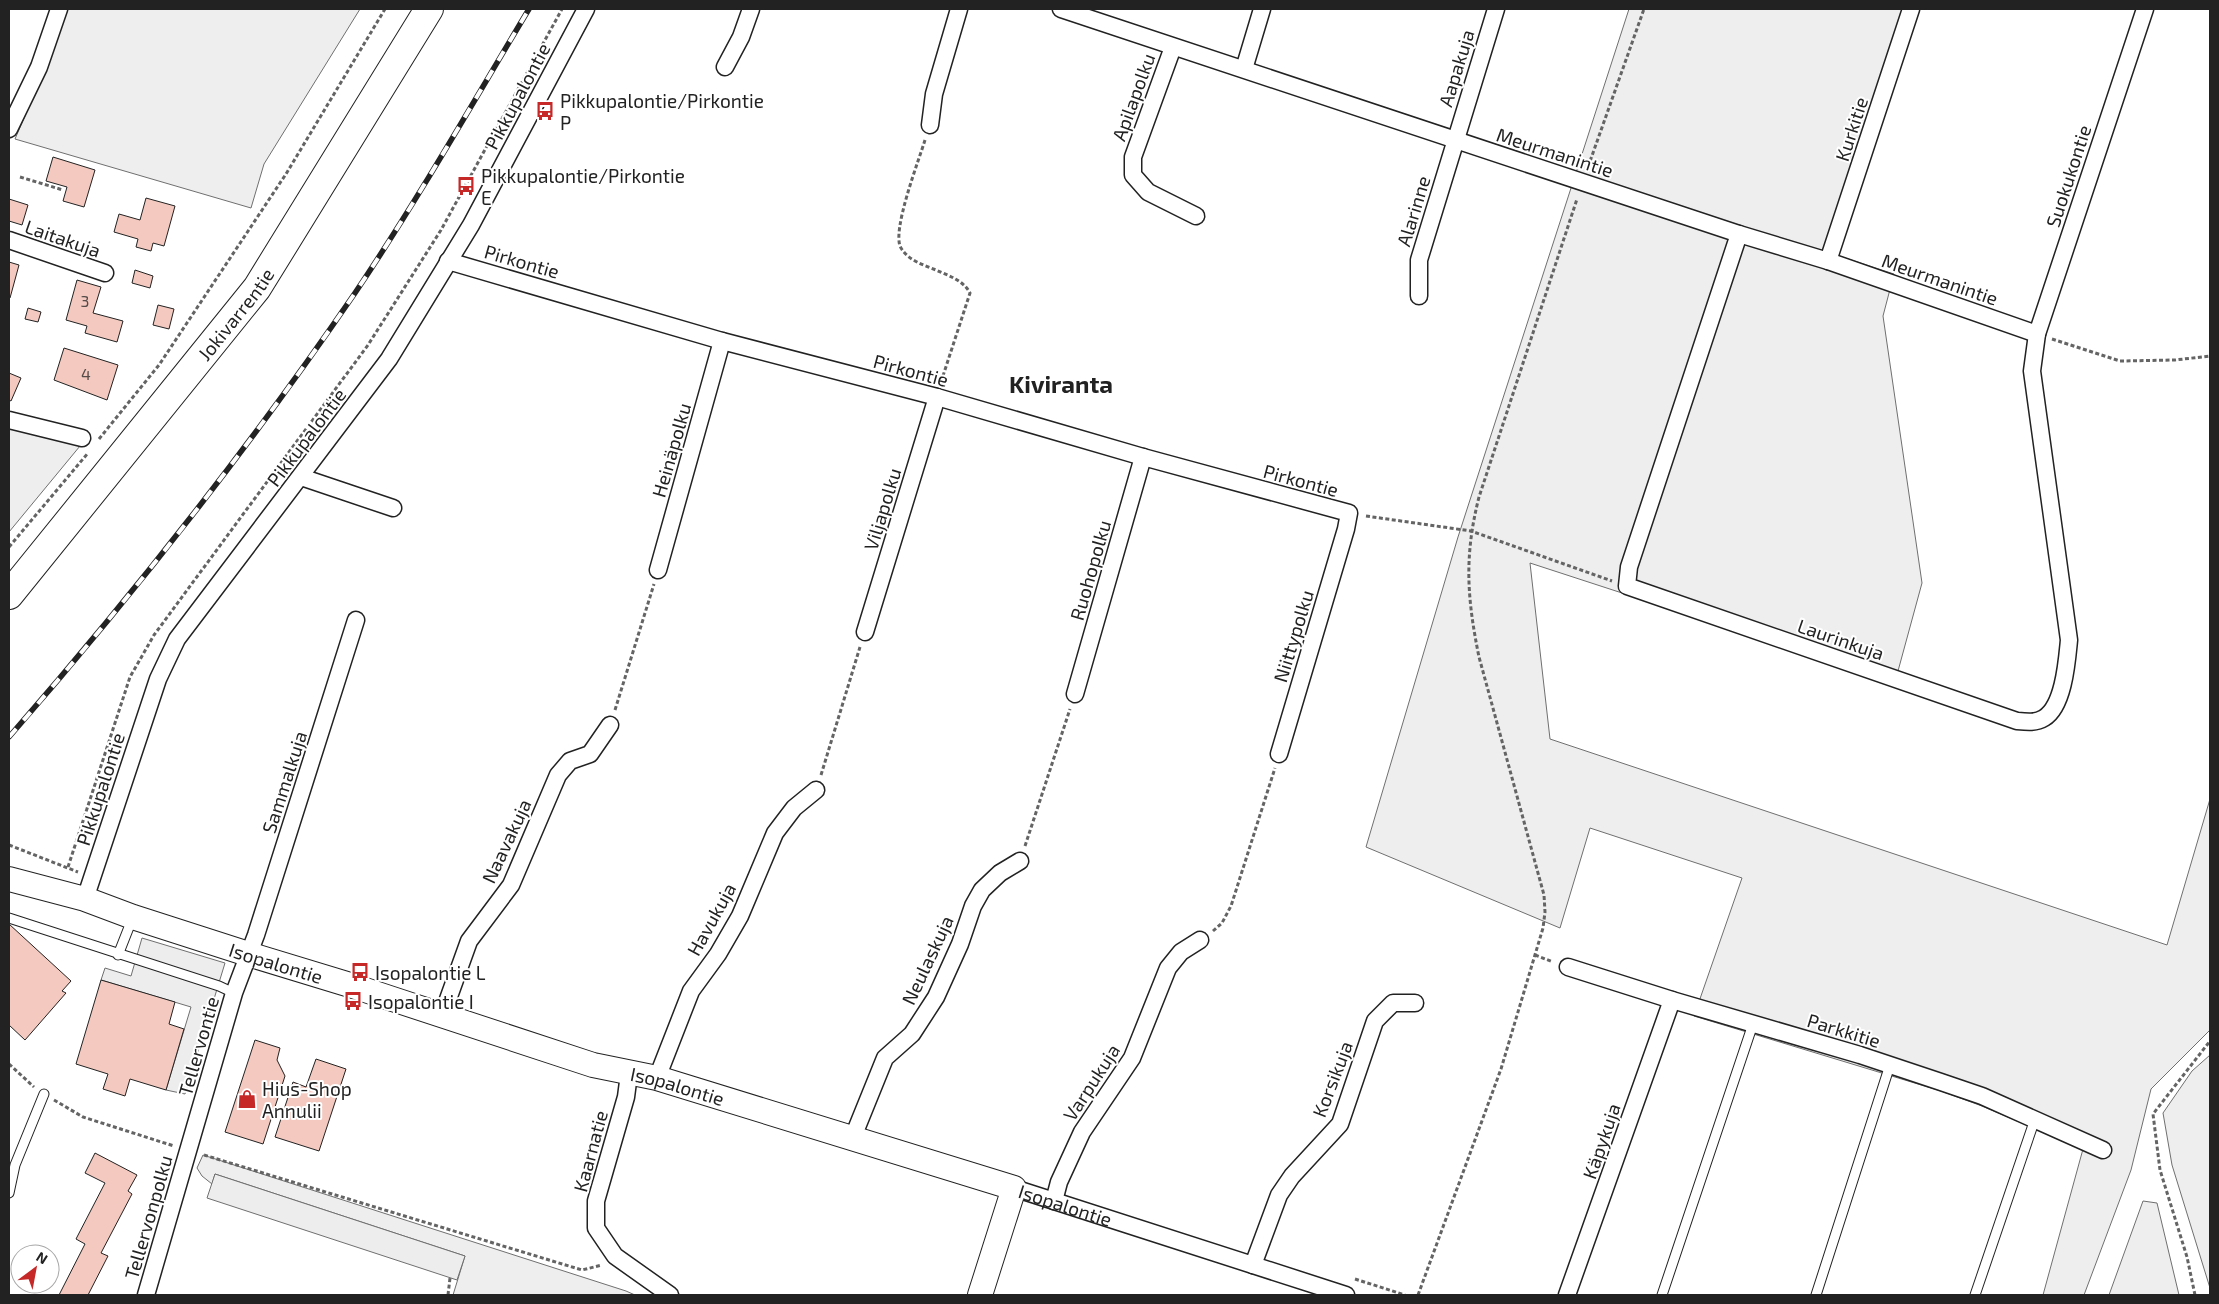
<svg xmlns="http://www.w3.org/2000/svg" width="2219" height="1304" viewBox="0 0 2219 1304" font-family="'Exo 2',sans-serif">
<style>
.green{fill:#eee;stroke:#6f6f6f}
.parking{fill:#ededed;stroke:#6f6f6f}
.building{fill:#f3c9c0;stroke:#222}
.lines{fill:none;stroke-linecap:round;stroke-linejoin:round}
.lane-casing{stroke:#222;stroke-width:11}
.street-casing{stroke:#222;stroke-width:19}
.secondary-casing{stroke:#222;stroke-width:26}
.highway-casing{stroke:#222;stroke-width:30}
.path{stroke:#646464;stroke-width:3;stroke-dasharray:4 2.5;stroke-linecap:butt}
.lane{stroke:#fff;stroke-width:9}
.street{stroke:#fff;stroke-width:16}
.secondary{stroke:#fff;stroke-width:24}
.highway{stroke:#fff;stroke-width:28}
.rail-casing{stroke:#222;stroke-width:5.5}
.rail{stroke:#fff;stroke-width:4;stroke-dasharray:11;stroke-linecap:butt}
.labels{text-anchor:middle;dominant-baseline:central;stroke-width:4;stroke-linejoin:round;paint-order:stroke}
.number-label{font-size:16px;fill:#564c4a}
.street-label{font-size:19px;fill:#222;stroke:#fff}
.poi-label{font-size:19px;fill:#222;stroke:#fff;text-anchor:start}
.district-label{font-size:24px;font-weight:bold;fill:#222;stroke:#fff}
</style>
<rect width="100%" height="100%" fill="#fff"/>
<!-- green -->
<g class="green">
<path d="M68,9H360L264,164L251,208L15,139L46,67Z"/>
<path d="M1629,9H1916L1836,255L1894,274L1883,316L1922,583L1895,682L1530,563L1550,739L2167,945L2210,799V1030L2151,1089L2131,1170L2084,1295H2043L2083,1149L1982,1106L1941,1091L1694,1016L1742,878L1590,828L1560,928L1366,847L1458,537Z"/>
<path d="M9,424L80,446L9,532Z"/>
<path d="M2210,1055V1288L2172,1165L2163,1113L2192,1071Z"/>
<path d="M203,1155L626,1291L635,1295H453L465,1256L215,1174L212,1184L202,1176L197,1168Z"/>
<path d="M2143,1201L2157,1203L2179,1295H2109Z"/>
</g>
<!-- parking -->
<g class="parking">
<path d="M142,938L225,963L185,1094L166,1090L191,1007L101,980L105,968L131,976Z"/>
<path d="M215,1174L465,1256L457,1280L207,1198Z"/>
</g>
<!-- building -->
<g class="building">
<path d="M53,157L95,170L84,207L63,201L67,187L46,181Z"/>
<path d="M146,198L175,206L164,246L153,243L151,251L136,247L138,239L114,232L119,214L140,220Z"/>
<path d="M9,199L28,205L22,225L9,221Z"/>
<path d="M9,262L19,265L10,298H9Z"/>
<path d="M135,270L153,276L150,288L132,283Z"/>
<path d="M77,280L101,287L93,313L123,321L117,342L85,333L87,326L66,320Z"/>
<path d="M158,305L174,309L169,329L153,325Z"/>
<path d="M28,308L41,312L38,322L25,319Z"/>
<path d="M64,348L118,365L107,400L54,380Z"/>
<path d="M9,373L21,378L11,401L9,400Z"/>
<path d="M9,924L71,981L62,991L66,993L25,1040L9,1025Z"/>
<path d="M101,980L175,1002L169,1024L184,1029L166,1090L130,1079L125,1096L103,1089L108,1074L76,1064Z"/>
<path d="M255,1040L280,1048L277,1060L285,1076L263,1144L225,1132Z"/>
<path d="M316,1059L346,1069L319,1151L275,1137L293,1082L306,1087Z"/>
<path d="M95,1153L137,1175L128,1191L132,1194L101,1253L108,1256L88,1295H59L85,1244L76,1239L105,1183L85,1173Z"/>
</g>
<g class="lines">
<!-- lane casing -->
<g class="lane-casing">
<g id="lane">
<path d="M9,918L219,986L234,993"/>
<path d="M118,955L133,917"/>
<path d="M9,1193L15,1165L44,1094"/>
<path d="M1662,1295L1753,1024"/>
<path d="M1816,1295L1890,1065"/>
<path d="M1975,1295L2035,1119"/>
</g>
</g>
<!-- street casing -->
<g class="street-casing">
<g id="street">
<path d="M1061,9L1739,234L1828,261L2037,334"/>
<path d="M1173,47L1133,157V175L1148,192L1196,216"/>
<path d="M725,67L741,37L751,9"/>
<path d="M1244,69L1262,9"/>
<path d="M930,125L934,94L959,9"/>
<path d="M9,129L39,67L59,9"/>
<path d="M1739,234L1629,567L1627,586L2017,721C2027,722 2036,723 2044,718C2064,706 2067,660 2069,640L2032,371L2037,334L2145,9"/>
<path d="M9,240L105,273"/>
<path d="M448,261L722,341L937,397L1143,457L1349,513L1346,529L1279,754"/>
<path d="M1828,261L1911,9"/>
<path d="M1419,296V260L1496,9"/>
<path d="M9,420L82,438"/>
<path d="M301,477L393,508"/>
<path d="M658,570L722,341"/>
<path d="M865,632L937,397"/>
<path d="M1075,694L1143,457"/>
<path d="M85,899L158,679L177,639L389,359L471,225L586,9"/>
<path d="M1568,967L1672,1000L1860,1055L1941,1082L1982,1096L2103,1150"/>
<path d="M442,1016L469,941L511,885L558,775L570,761L590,754L610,725"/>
<path d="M629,1074L626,1097L596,1201V1228L615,1256L670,1295"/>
<path d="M657,1078L691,991L718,954L740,916L775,833L794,808L816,790"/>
<path d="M853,1137L885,1058L912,1034L936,997L960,944L973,906L982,890L1000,873L1020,861"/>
<path id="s1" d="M1014,1188L1346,1295"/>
<path d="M1054,1201L1059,1182L1082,1132L1132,1058L1168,968L1181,952L1200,940"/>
<path d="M1253,1265L1279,1195L1292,1176L1340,1124L1375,1021L1393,1003H1415"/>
<path d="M146,1295L234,993L256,935L356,620"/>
<path d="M1567,1295L1672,1000"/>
</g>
</g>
<!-- secondary casing -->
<g class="secondary-casing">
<g id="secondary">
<path id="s2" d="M9,879L85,899L133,917L248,954L350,985L593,1065L657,1078L1014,1188L980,1295"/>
</g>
</g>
<!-- highway casing -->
<g class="highway-casing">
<g id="highway">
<path id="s3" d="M9,595L257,288L429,9"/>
</g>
</g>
<!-- path -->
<g class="path">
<path d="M925,140C919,160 891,232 901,248C908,260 923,265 936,270C949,276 963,280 970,293L941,382"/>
<path d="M1588,167L1644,9"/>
<path d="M20,177L63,190"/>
<path d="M2052,339L2120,361L2175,360L2210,356"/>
<path d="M99,439L159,365L286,174L385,9"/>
<path d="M1366,516L1471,531L1612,581"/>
<path d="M9,547L88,453"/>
<path d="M615,710L654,584"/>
<path d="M821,775L860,647"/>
<path d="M9,845L78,872"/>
<path d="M1025,846L1070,709"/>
<path d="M68,867L130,677L154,635L368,345L441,230L562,9"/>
<path d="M1213,931L1222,923L1231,906L1275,768"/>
<path d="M1535,955L1553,962"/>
<path d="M9,1064L34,1087"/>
<path d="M54,1100L83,1117L174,1146"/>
<path d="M204,1155L582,1270L602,1265"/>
<path d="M1355,1279L1405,1295"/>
<path d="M448,1295L450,1278"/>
<path d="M1418,1295L1501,1069L1543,928L1545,912L1544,895L1479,657C1467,598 1464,556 1479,497L1577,199"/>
<path d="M2195,1295L2187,1257L2160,1170L2153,1114L2210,1041"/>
</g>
<!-- lane -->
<use href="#lane" class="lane"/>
<!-- street -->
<use href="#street" class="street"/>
<!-- secondary -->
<use href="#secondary" class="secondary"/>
<!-- highway -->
<use href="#highway" class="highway"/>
<!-- rail casing -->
<g class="rail-casing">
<path id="rail" d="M9,737C132,596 249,448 355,293C417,201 472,104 529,9"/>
</g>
<!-- rail -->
<use href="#rail" class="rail"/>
</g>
<!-- icons -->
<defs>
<g id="bus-bare" transform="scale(1.5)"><path d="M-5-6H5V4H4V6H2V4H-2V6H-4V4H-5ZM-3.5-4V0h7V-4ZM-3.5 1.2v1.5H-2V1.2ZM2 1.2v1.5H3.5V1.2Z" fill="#c62828" stroke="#fff" stroke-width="2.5" paint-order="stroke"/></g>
<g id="shop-bare" transform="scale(1.5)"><path d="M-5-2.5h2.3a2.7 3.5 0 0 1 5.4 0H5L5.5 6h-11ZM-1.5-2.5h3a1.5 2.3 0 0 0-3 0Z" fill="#c62828" stroke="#fff" stroke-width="2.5" paint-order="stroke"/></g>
</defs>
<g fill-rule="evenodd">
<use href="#bus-bare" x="545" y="111"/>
<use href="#bus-bare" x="466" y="186"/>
<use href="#bus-bare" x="360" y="972"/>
<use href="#bus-bare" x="353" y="1001"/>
<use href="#shop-bare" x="247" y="1099"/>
</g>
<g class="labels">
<!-- number labels -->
<g class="number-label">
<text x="85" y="300">3</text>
<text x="86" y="373">4</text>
</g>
<!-- street labels -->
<g class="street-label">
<text transform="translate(1456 68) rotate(-73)">Aapakuja</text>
<text transform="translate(517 96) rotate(-62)">Pikkupalontie</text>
<text transform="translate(1133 97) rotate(-70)">Apilapolku</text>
<text transform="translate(1851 129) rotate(-72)">Kurkitie</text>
<text transform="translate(1555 152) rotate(18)">Meurmanintie</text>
<text transform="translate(2068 176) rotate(-72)">Suokukontie</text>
<text transform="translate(1413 211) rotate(-73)">Alarinne</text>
<text transform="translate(63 238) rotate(19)">Laitakuja</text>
<text transform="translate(522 261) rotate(16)">Pirkontie</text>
<text transform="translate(1940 279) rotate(19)">Meurmanintie</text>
<text stroke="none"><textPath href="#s3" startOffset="361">Jokivarrentie</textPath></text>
<text transform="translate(911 370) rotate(15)">Pirkontie</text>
<text transform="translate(306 437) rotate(-53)">Pikkupalontie</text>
<text transform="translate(671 450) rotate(-74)">Heinäpolku</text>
<text transform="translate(1301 480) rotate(15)">Pirkontie</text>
<text transform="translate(882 509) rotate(-73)">Viljapolku</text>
<text transform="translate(1090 570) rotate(-74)">Ruohopolku</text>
<text transform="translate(1293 636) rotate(-73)">Niittypolku</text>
<text transform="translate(1841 639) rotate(19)">Laurinkuja</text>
<text transform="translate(284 782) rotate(-72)">Sammalkuja</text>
<text transform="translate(100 789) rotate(-72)">Pikkupalontie</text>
<text transform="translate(506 841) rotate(-65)">Naavakuja</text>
<text transform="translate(711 919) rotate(-61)">Havukuja</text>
<text transform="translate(927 960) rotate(-65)">Neulaskuja</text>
<text stroke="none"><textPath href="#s2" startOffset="280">Isopalontie</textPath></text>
<text transform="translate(1844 1030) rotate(17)">Parkkitie</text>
<text transform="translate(198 1046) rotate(-74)">Tellervontie</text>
<text transform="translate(1332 1079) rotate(-69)">Korsikuja</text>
<text transform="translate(1091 1082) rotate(-57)">Varpukuja</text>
<text stroke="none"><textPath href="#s2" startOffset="700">Isopalontie</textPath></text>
<text transform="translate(1601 1141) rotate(-71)">Käpykuja</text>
<text transform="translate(590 1151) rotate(-75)">Kaarnatie</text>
<text stroke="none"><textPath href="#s1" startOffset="54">Isopalontie</textPath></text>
<text transform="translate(148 1217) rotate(-74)">Tellervonpolku</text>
</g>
<!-- poi labels -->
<g class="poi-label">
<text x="560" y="100">Pikkupalontie/Pirkontie<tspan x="560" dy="22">P</tspan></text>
<text x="481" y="175">Pikkupalontie/Pirkontie<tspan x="481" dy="22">E</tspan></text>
<text x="375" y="972">Isopalontie L</text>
<text x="368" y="1001">Isopalontie I</text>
<text x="262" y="1088">Hius-Shop<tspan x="262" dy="22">Annulii</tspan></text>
</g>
<!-- district labels -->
<g class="district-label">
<text x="1061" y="383">Kiviranta</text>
</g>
</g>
<!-- border -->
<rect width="2219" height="1304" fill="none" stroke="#222222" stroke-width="20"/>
<!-- north arrow -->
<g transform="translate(35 1269) rotate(32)"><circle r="24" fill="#ffffff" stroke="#a7a7a7"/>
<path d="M0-4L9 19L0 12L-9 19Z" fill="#c62828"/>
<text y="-8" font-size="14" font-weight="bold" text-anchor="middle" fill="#222222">N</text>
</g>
</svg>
